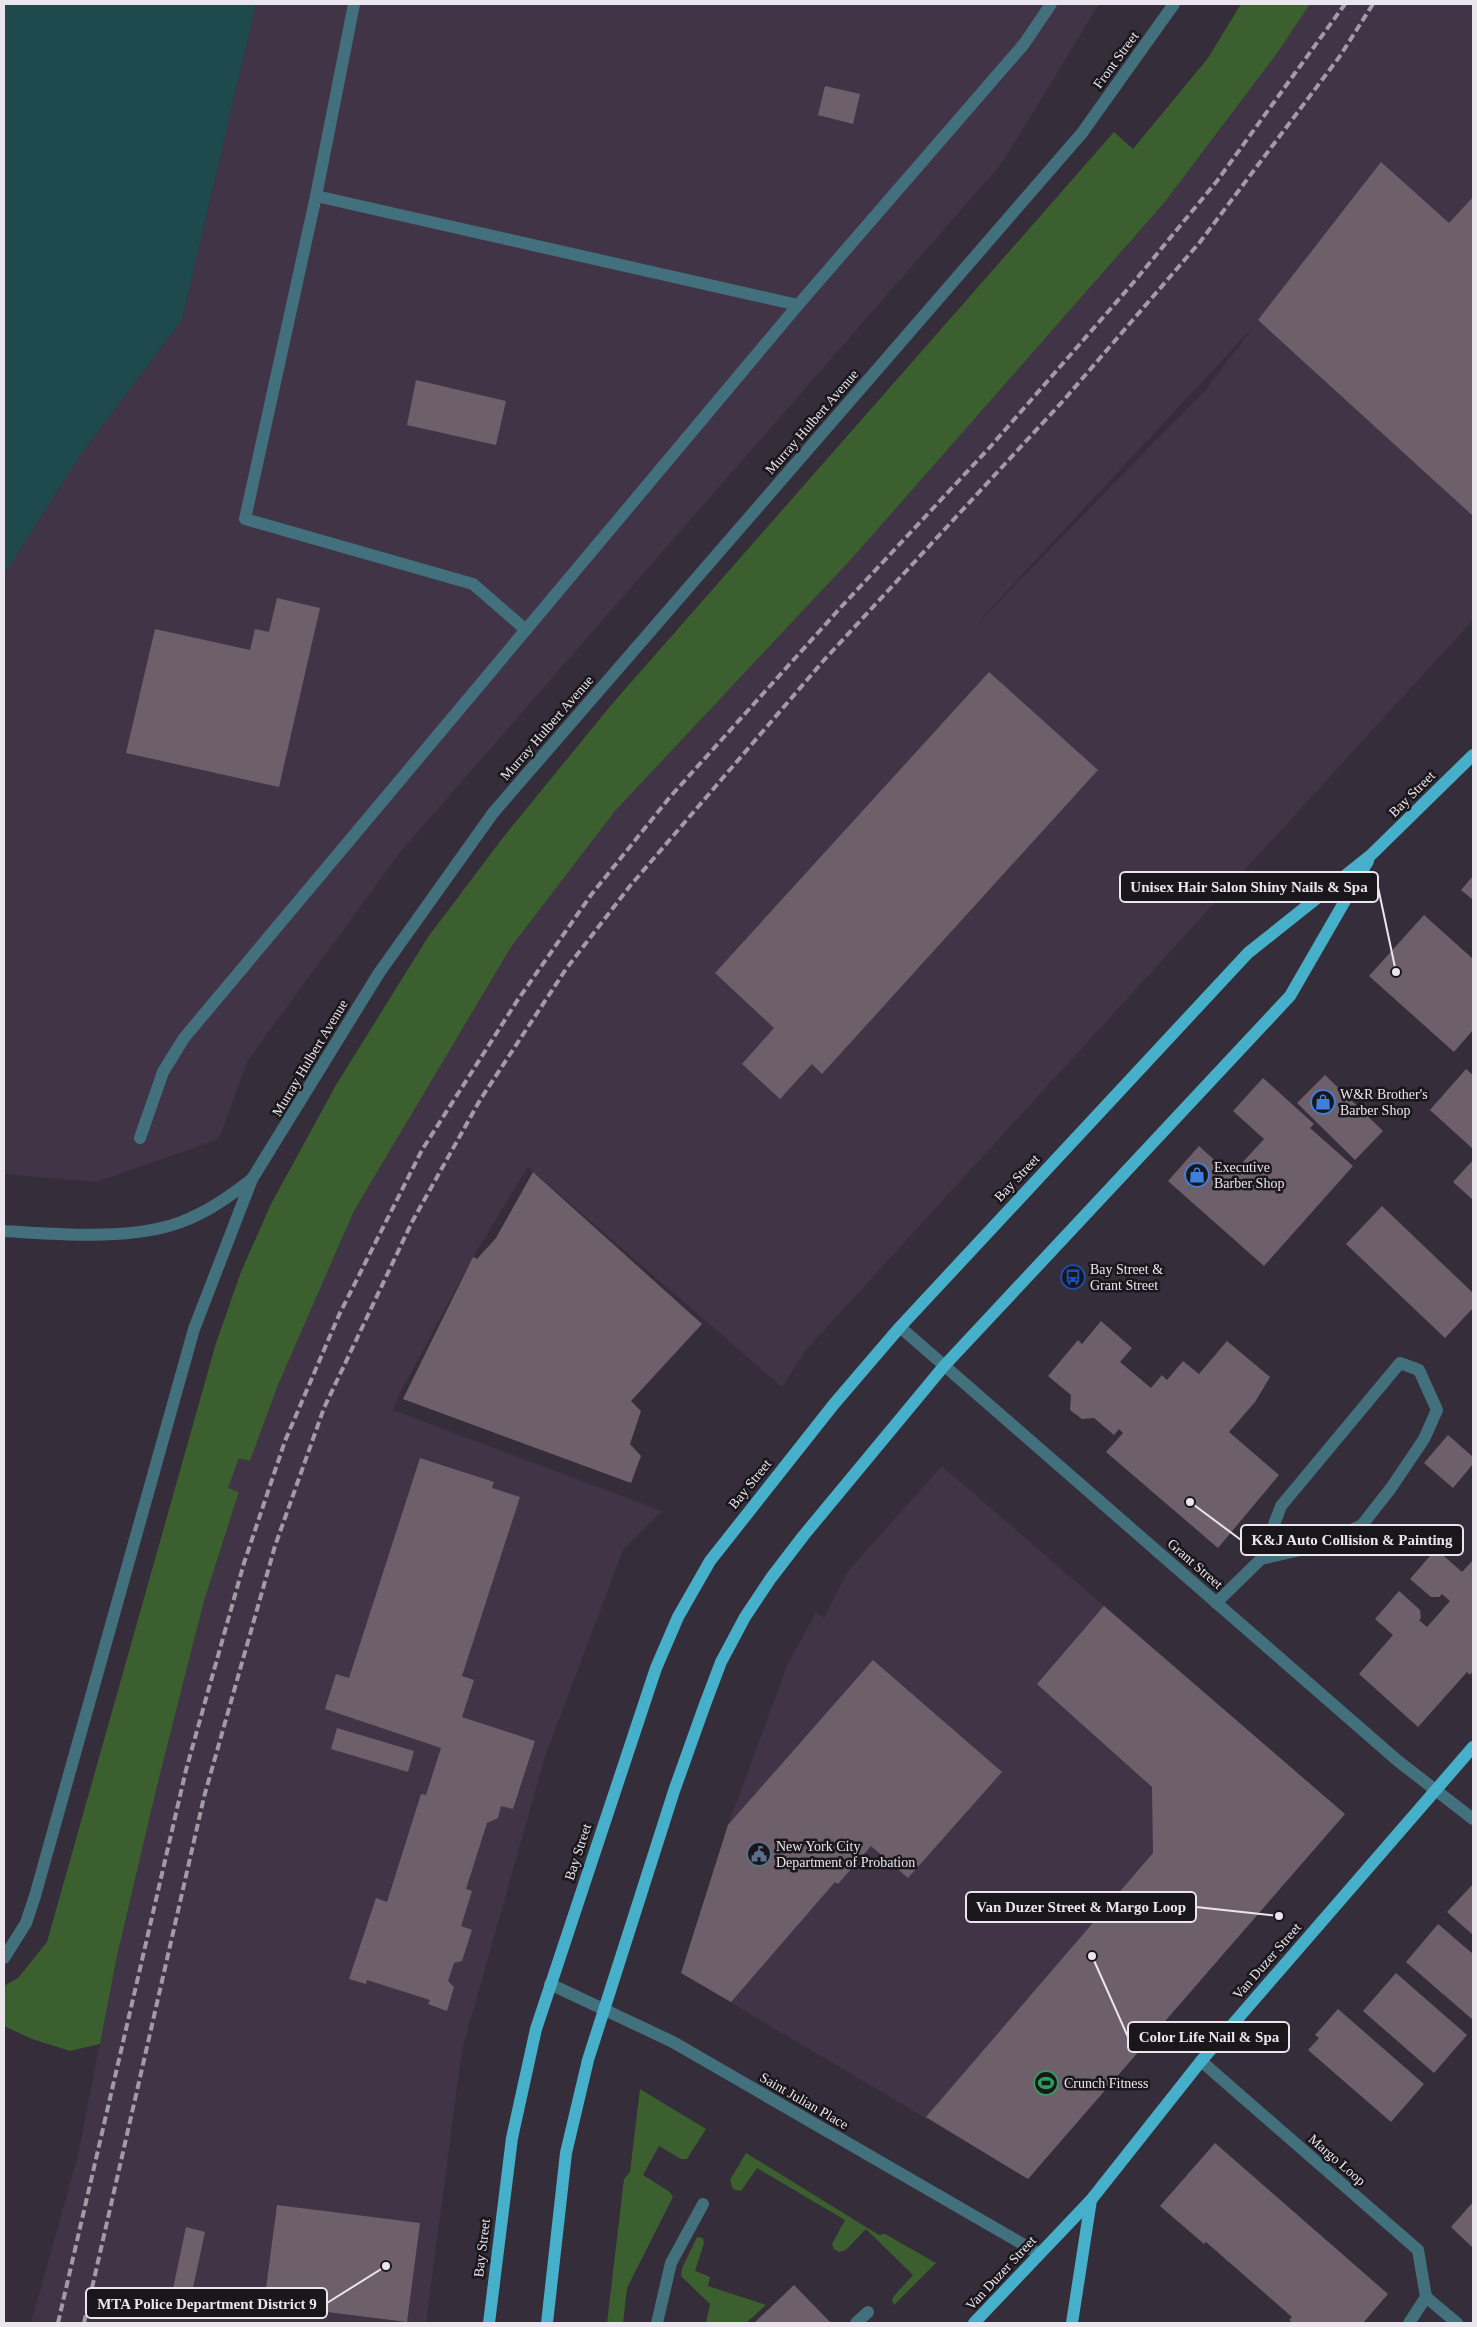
<svg xmlns="http://www.w3.org/2000/svg" width="1477" height="2327" viewBox="0 0 1477 2327" font-family="'Times New Roman',serif">
<style>
.built{fill:#403446;fill-rule:evenodd}
.green{fill:#3c5f2f}
.water{fill:#1f4a4d}
.building{fill:#6d606b}
.lines{fill:none;stroke-linecap:round;stroke-linejoin:round}
.minor{stroke:#43707d;stroke-width:12}
.major{stroke:#46afc9;stroke-width:12}
.rail{stroke:#a29ba5;stroke-width:4;stroke-dasharray:8 4;stroke-linecap:butt}
.labels{text-anchor:middle;dominant-baseline:central;stroke-width:5;stroke-linejoin:round;paint-order:stroke}
.street-label{font-size:14px;fill:#ebe5ed;stroke:#1a171c}
.poi-label{font-size:14px;fill:#ebe5ed;stroke:#1a171c;text-anchor:start}
.leader{fill:none;stroke:#ebe5ed;stroke-width:2}
.callout-dot{fill:#ebe5ed;stroke:#1a171c;stroke-width:2}
.callout{fill:#1a171c;stroke:#ebe5ed;stroke-width:2}
.callout-label{font-size:15px;text-anchor:middle;font-weight:bold;fill:#ebe5ed}
</style>
<rect width="100%" height="100%" fill="#352d39"/>
<!-- built -->
<g class="built">
<path d="M256,4H1099L1002,163L401,851L248,1060L219,1139L97,1182L4,1174V575L79,457L182,320Z"/>
<path d="M1310,4H1473V620L806,1350L782,1387L528,1167L473,1257L399,1395L393,1410L662,1511L623,1550L545,1757L462,2050L426,2323H31L78,2155L117,1956L157,1786L204,1601L239,1493L228,1488L239,1457L250,1461L278,1385L354,1211L511,947L615,811L855,555L1164,203L1278,52ZM1254,326L1207,388L981,620V619Z"/>
<path d="M942,1466L1345,1814L1028,2179L681,1973L728,1825L788,1663L816,1612L824,1618L848,1571Z"/>
</g>
<!-- green -->
<g class="green">
<path d="M1241,4H1310L1278,52L1164,203L855,555L615,811L511,947L354,1211L278,1385L250,1461L239,1458L228,1488L239,1492L204,1601L157,1786L117,1956L100,2044L70,2051L32,2039L4,2026V1986L18,1978L47,1942L216,1343L241,1272L271,1204L336,1085L428,937L505,835L612,704L1114,132L1133,149L1208,58Z"/>
<path d="M640,2089L706,2129L687,2159H681L659,2146L643,2175L670,2192L673,2197L627,2288L623,2323H607L624,2179L630,2172Z"/>
<path d="M746,2153L879,2235L885,2234L936,2263L894,2305L892,2300L894,2296L913,2275L866,2229L846,2250L839,2252L834,2249L832,2244L845,2220L757,2168L741,2191L733,2189L730,2180Z"/>
<path d="M697,2237L703,2238L704,2243L695,2271L710,2277L708,2286L766,2305L746,2323H706L710,2304L681,2276L682,2268Z"/>
</g>
<!-- water -->
<path class="water" d="M4,4H256L182,320L79,457L4,575Z"/>
<!-- building -->
<g class="building">
<path d="M825,86L860,94L853,124L818,115Z"/>
<path d="M1381,162L1449,223L1473,197V516L1258,320Z"/>
<path d="M416,380L506,401L496,445L407,425Z"/>
<path d="M277,598L320,608L279,787L126,753L155,629L250,650L255,629L269,632Z"/>
<path d="M989,672L1098,770L822,1074L812,1064L780,1099L742,1064L774,1028L715,973Z"/>
<path d="M1473,876V900L1461,890Z"/>
<path d="M1424,915L1473,959V1030L1454,1052L1369,976Z"/>
<path d="M1466,1069L1473,1075V1149L1430,1110Z"/>
<path d="M1325,1075L1383,1131L1355,1160L1297,1103Z"/>
<path d="M1263,1078L1314,1124L1310,1128L1353,1166L1264,1266L1168,1181L1199,1146L1231,1175L1264,1139L1233,1111Z"/>
<path d="M1473,1160V1200L1453,1182Z"/>
<path d="M533,1172L702,1324L631,1401L641,1411L630,1444L641,1456L631,1483L403,1399L473,1257L477,1259L496,1238Z"/>
<path d="M1382,1206L1473,1293V1308L1445,1338L1346,1244Z"/>
<path d="M1101,1321L1132,1348L1120,1362L1151,1388L1162,1375L1167,1380L1183,1361L1199,1374L1227,1341L1270,1377L1255,1402L1229,1432L1279,1475L1218,1548L1106,1452L1123,1433L1119,1429L1114,1435L1094,1418L1082,1419L1070,1410L1071,1395L1048,1376L1078,1340L1082,1344Z"/>
<path d="M1448,1435L1473,1457V1464L1453,1488L1424,1463Z"/>
<path d="M420,1458L494,1482L492,1488L520,1497L462,1676L474,1680L462,1717L535,1741L513,1809L501,1806L498,1818L487,1823L466,1889L472,1891L461,1926L472,1930L462,1961L454,1963L448,1981L454,1987L447,2011L428,2004L430,2000L367,1980L366,1984L349,1979L376,1898L387,1902L421,1794L426,1795L441,1748L325,1709L336,1674L349,1678Z"/>
<path d="M1436,1549L1462,1572L1473,1560V1671L1470,1675L1467,1672L1418,1727L1359,1674L1393,1635L1375,1619L1399,1591L1420,1610L1421,1618L1419,1620L1427,1627L1450,1601L1442,1594L1439,1597H1431L1410,1579Z"/>
<path d="M1104,1606L1345,1814L1028,2179L926,2117L1153,1853L1152,1787L1037,1684Z"/>
<path d="M873,1660L1002,1772L908,1878L871,1846L838,1884L835,1882L731,2002L681,1973L728,1825Z"/>
<path d="M337,1728L414,1751L408,1772L331,1749Z"/>
<path d="M1473,1884V1935L1447,1912Z"/>
<path d="M1438,1924L1473,1954V2020L1406,1962Z"/>
<path d="M1396,1973L1467,2035L1434,2073L1363,2011Z"/>
<path d="M1338,2009L1424,2084L1391,2122L1308,2050L1319,2038L1315,2035Z"/>
<path d="M1215,2143L1388,2294L1363,2323H1293L1289,2320L1292,2317L1206,2242L1204,2244L1160,2206Z"/>
<path d="M1473,2202V2248L1451,2227Z"/>
<path d="M277,2205L420,2223L407,2322L264,2304Z"/>
<path d="M186,2227L205,2232L189,2306L170,2303Z"/>
<path d="M794,2285L831,2323H754Z"/>
</g>
<g class="lines">
<!-- minor -->
<g class="minor">
<path d="M354,4L316,196L245,519L473,584L526,630"/>
<path d="M316,196L798,305"/>
<path d="M140,1138L163,1072L184,1038L798,305L1024,44L1051,4"/>
<path d="M4,1231C56,1234 132,1241 181,1222C208,1212 230,1196 252,1179L379,973L493,813L1082,133L1174,4"/>
<path d="M900,1327L1398,1761L1473,1819"/>
<path d="M1216,1603L1261,1559L1281,1506L1400,1363L1419,1370L1437,1410L1424,1439L1391,1488L1362,1525L1314,1547L1261,1559"/>
<path d="M4,1958L26,1923L35,1896L194,1329L252,1179"/>
<path d="M550,1984L673,2042L1038,2253"/>
<path d="M1201,2061L1418,2250L1426,2297L1409,2323"/>
<path d="M1426,2297L1457,2323"/>
<path d="M657,2323L671,2263L703,2204"/>
<path d="M856,2323L868,2312"/>
</g>
<!-- major -->
<g class="major">
<path d="M489,2323L512,2138L536,2029L656,1668L678,1617L710,1561L834,1404L900,1327L1248,953L1371,855L1473,755"/>
<path d="M547,2323L566,2153L588,2060L674,1791L704,1707L721,1662L745,1617L771,1578L804,1535L944,1366L1290,996L1368,861"/>
<path d="M974,2323L1091,2200L1201,2061L1473,1747"/>
<path d="M1072,2323L1091,2200"/>
</g>
<!-- rail -->
<g class="rail">
<path d="M58,2323L186,1770L244,1563L285,1441L339,1315L422,1150L517,1001L591,895L670,797L842,606L991,446L1133,283L1217,181L1345,4"/>
<path d="M84,2323L204,1797L275,1546L324,1408L412,1222L480,1100L566,969L630,886L825,659L1063,401L1200,242L1340,56L1373,4"/>
</g>
</g>
<!-- icons -->
<defs>
<g id="shop-ring" transform="scale(1.25)"><circle r="9.5" fill="#1a171c" stroke="#3f7fe0" stroke-width="1.5"/><path d="M-5-2.5h2.3a2.7 3.5 0 0 1 5.4 0H5L5.5 6h-11ZM-1.5-2.5h3a1.5 2.3 0 0 0-3 0Z" fill="#3f7fe0"/></g>
<g id="bus-ring" transform="scale(1.25)"><circle r="9.5" fill="#1a171c" stroke="#1a4fb4" stroke-width="1.5"/><path d="M-5-6H5V4H4V6H2V4H-2V6H-4V4H-5ZM-3.5-4V0h7V-4ZM-3.5 1.2v1.5H-2V1.2ZM2 1.2v1.5H3.5V1.2Z" fill="#1a4fb4"/></g>
<g id="civic-ring" transform="scale(1.25)"><circle r="9.5" fill="#1a171c" stroke="#5c6f8a" stroke-width="1.5"/><path d="M-.6-6.5H3V-4.5H.6V-3L4-1V1h2V6H-6V1h2V-1L-.6-3ZM-1.2 2.5V6h2.4V2.5Z" fill="#5c6f8a"/></g>
<g id="stadium-ring" transform="scale(1.25)"><circle r="9.5" fill="#1a171c" stroke="#2e9e5b" stroke-width="1.5"/><path d="M0-5a6.5 5 0 1 0 0 10a6.5 5 0 1 0 0-10ZM-3.5-1.8h7v3.6h-7Z" fill="#2e9e5b"/></g>
</defs>
<g fill-rule="evenodd">
<use href="#shop-ring" x="1323" y="1102"/>
<use href="#shop-ring" x="1197" y="1175"/>
<use href="#bus-ring" x="1073" y="1277"/>
<use href="#civic-ring" x="759" y="1854"/>
<use href="#stadium-ring" x="1046" y="2083"/>
</g>
<g class="labels">
<!-- street labels -->
<g class="street-label">
<text transform="translate(1116 60) rotate(-54)">Front Street</text>
<text transform="translate(812 422) rotate(-49)">Murray Hulbert Avenue</text>
<text transform="translate(547 728) rotate(-49)">Murray Hulbert Avenue</text>
<text transform="translate(1412 794) rotate(-45)">Bay Street</text>
<text transform="translate(310 1058) rotate(-59)">Murray Hulbert Avenue</text>
<text transform="translate(1017 1178) rotate(-47)">Bay Street</text>
<text transform="translate(750 1484) rotate(-51)">Bay Street</text>
<text transform="translate(1195 1564) rotate(41)">Grant Street</text>
<text transform="translate(578 1852) rotate(-72)">Bay Street</text>
<text transform="translate(1267 1961) rotate(-49)">Van Duzer Street</text>
<text transform="translate(804 2101) rotate(30)">Saint Julian Place</text>
<text transform="translate(1337 2160) rotate(41)">Margo Loop</text>
<text transform="translate(482 2248) rotate(-83)">Bay Street</text>
<text transform="translate(1001 2273) rotate(-47)">Van Duzer Street</text>
</g>
<!-- poi labels -->
<g class="poi-label">
<text x="1340" y="1094">W&amp;R Brother's<tspan x="1340" dy="16">Barber Shop</tspan></text>
<text x="1214" y="1167">Executive<tspan x="1214" dy="16">Barber Shop</tspan></text>
<text x="1090" y="1269">Bay Street &amp;<tspan x="1090" dy="16">Grant Street</tspan></text>
<text x="776" y="1846">New York City<tspan x="776" dy="16">Department of Probation</tspan></text>
<text x="1064" y="2083">Crunch Fitness</text>
</g>
</g>
<!-- callouts -->
<path class="leader" d="M1396 972L1378 887M1190 1502L1241 1540M1279 1916L1196 1907M1092 1956L1128 2037M386 2266L327 2303"/>
<g class="callout-dot">
<circle cx="1396" cy="972" r="5"/>
<circle cx="1190" cy="1502" r="5"/>
<circle cx="1279" cy="1916" r="5"/>
<circle cx="1092" cy="1956" r="5"/>
<circle cx="386" cy="2266" r="5"/>
</g>
<g class="callout">
<rect x="1120" y="872" width="258" height="30" rx="5"/>
<rect x="1241" y="1525" width="222" height="30" rx="5"/>
<rect x="966" y="1892" width="230" height="30" rx="5"/>
<rect x="1128" y="2022" width="161" height="30" rx="5"/>
<rect x="86" y="2288" width="241" height="30" rx="5"/>
</g>
<g class="callout-label">
<text x="1249" y="892">Unisex Hair Salon Shiny Nails &amp; Spa</text>
<text x="1352" y="1545">K&amp;J Auto Collision &amp; Painting</text>
<text x="1081" y="1912">Van Duzer Street &amp; Margo Loop</text>
<text x="1209" y="2042">Color Life Nail &amp; Spa</text>
<text x="207" y="2309">MTA Police Department District 9</text>
</g>
<!-- border -->
<rect width="1477" height="2327" fill="none" stroke="#ebe5ed" stroke-width="10"/>
</svg>
